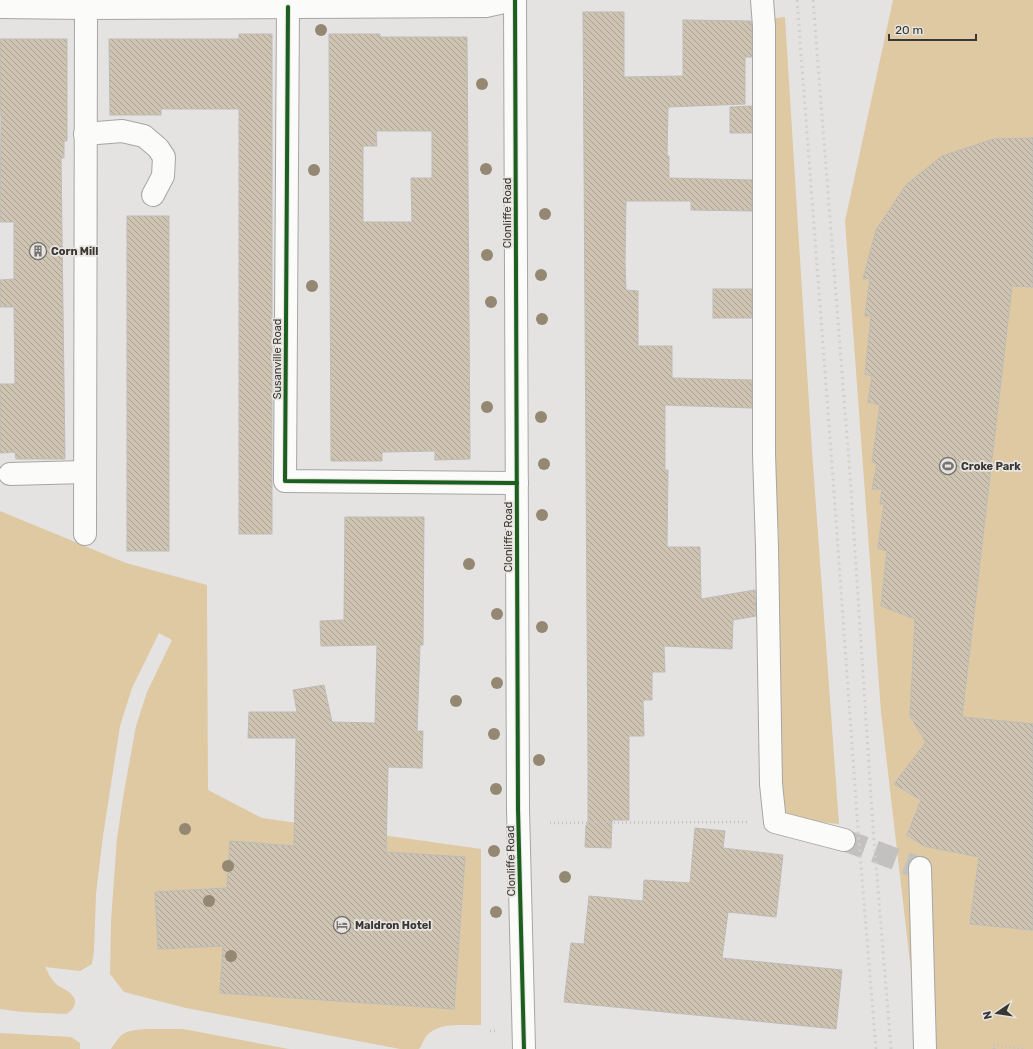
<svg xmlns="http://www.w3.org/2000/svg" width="1033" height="1049" viewBox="0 0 1033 1049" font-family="Rubik,sans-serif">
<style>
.grass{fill:#dec9a2}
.building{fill:url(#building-back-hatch);stroke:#bdbbb9;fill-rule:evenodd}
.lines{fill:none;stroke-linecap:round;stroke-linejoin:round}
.minor-tunnel{stroke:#c2c1bf;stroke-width:22;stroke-dasharray:22 11;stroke-linecap:butt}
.minor-casing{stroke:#a7a6a4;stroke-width:24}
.major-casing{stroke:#a7a6a4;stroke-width:24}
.path{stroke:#c2c2c1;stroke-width:2.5;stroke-dasharray:1 3;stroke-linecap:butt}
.minor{stroke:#fbfbfa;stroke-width:22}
.major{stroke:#fbfbfa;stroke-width:22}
.rail{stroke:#d1d0d0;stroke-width:3;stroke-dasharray:2 4;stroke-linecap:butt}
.cycleway-casing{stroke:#e7e4df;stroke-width:6}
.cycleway{stroke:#1b5e20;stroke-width:4}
.tree{fill:#948872}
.labels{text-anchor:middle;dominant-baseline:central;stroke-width:3.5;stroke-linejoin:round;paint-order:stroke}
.street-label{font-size:11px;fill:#383736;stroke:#e7e4df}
.poi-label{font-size:11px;font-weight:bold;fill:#383736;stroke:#e7e4df;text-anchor:start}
</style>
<defs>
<pattern id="building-back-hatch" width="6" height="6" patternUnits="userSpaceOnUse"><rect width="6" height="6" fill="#cec4b1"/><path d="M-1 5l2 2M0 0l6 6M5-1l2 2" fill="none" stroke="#a8a091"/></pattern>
</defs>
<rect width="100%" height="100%" fill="#e5e3e1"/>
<!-- grass -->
<g class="grass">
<path d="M893,0H1033V1049H920L881,712L845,221Z"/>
<path d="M785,17L812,451L839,824L799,820L786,813L780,783L779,537L775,490L768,19Z"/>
<path d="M0,511L126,563L207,585L208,790L262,818L481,849V1025C463,1026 437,1021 425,1038C423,1041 422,1046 419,1049H400L186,1008L124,992L110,974L111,921L117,838L124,792L136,726L147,692L172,640L159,633L132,688L120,726L103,836L96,894L94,951L92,964L80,971L45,967C48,972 51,979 55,983C60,988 67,989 71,994C79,1001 74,1010 66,1014L22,1012L0,1009Z"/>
<path d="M146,1029H183L289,1049H111C123,1031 124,1031 146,1029Z"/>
<path d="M0,1033L71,1037L80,1043V1049H0Z"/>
</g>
<!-- building -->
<g class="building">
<path d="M583,12H624V77L683,76V20L751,21L752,26V57H745V104L668,107L667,156H669V178L752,180V211L691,210V201H626L625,263L626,290L638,291V346H672V378L752,380V408L665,405V470H668L667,547H700L701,599L755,590L756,616L733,620L732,649L664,646L665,672H652V700H643L644,736H629V820H612L611,848L585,847L586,825H588V764Z"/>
<path d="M239,34H272V534H239V109H161V115H110L109,39H239Z"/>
<path d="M329,34H380V37H467L470,459L435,460V451L382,452V461H331ZM376,131H432V178H411L412,222H363V146H377Z"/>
<path d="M0,39H67V141H64V158H61L65,459H16L15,452L0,453V384H15L14,307H0V280L14,279V222H0L1,115H0Z"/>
<path d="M752,106V133H730V107Z"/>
<path d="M1033,138V287L1012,286L962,717L1033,724V930L970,924L979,857L924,846L907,835L921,800L894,784L926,742L910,716L915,619L881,606L887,551L878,548L884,504H880L882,489H872L877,464L872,462L880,405L868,402L872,376L865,374L871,316H865L870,278L863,279L876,230L906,185L942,156L994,139Z"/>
<rect x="127" y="216" width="42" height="335"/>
<rect x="713" y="289" width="39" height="29"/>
<path d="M345,517H424L423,645H420L417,731H423L422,768L388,767L386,852L465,857L454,1009L220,993L223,946L158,949L155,892L227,888L230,841L294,846L296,738H248L249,712H297L293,690L324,685L332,722L375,723L377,645L321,646L320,621L344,620Z"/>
<path d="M695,828L725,831L723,848L783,855L776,917L728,912L722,958L842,970L836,1029L564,1002L571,943L584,944L589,896L643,901L644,880L690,883Z"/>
</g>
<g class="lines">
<!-- minor-tunnel -->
<path class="minor-tunnel" d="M844,840L920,868"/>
<!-- minor casing -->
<g class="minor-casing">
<g id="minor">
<path d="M762,0L764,26V454L767,547L771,784L775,822L844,840"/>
<path d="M0,7L86,8L486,6L513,0"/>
<path d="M288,7L285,481L517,483"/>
<path d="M85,134L122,131L144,136L158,148L164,157L163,176L153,195"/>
<path d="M10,474L85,472"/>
<path d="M85,534L86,8"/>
<path d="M920,868L925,1049"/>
</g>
</g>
<!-- major casing -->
<g class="major-casing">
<path id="major" d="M515,0L518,809L524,1049"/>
</g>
<!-- path -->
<g class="path">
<path d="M550,823L749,822"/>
<path d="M490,1031H497"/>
<path d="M994,1049V1045L1025,1049"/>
</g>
<!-- minor -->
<use href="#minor" class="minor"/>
<!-- major -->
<use href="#major" class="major"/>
<!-- rail -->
<g class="rail">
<path d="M797,0L833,478L858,829L876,1049"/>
<path d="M813,0L850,475L873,827L891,1049"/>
</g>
<!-- cycleway casing -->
<g class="cycleway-casing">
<g id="cycleway">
<path d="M515,0L518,809L524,1049"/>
<path d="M288,7L285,481L517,483"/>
</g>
</g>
<!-- cycleway -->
<use href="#cycleway" class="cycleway"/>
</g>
<!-- trees -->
<g class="tree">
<circle cx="321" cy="30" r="6"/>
<circle cx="482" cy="84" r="6"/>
<circle cx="486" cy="169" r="6"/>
<circle cx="314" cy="170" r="6"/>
<circle cx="545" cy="214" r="6"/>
<circle cx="487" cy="255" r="6"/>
<circle cx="541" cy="275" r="6"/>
<circle cx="312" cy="286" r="6"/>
<circle cx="491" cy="302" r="6"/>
<circle cx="542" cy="319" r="6"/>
<circle cx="487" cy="407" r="6"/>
<circle cx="541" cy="417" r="6"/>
<circle cx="544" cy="464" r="6"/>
<circle cx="542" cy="515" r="6"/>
<circle cx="469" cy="564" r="6"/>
<circle cx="497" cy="614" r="6"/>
<circle cx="542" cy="627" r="6"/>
<circle cx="497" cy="683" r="6"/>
<circle cx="456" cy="701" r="6"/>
<circle cx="494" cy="734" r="6"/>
<circle cx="539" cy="760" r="6"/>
<circle cx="496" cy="789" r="6"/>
<circle cx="185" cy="829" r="6"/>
<circle cx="494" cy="851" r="6"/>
<circle cx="228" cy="866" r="6"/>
<circle cx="565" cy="877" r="6"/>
<circle cx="209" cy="901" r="6"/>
<circle cx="496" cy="912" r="6"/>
<circle cx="231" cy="956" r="6"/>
</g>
<!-- icons -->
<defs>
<g id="building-ring" transform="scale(0.9)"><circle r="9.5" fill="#e7e4df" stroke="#757372" stroke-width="1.5"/><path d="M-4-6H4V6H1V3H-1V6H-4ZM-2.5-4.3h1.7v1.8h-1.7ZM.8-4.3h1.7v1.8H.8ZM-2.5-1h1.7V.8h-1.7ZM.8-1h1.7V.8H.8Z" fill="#757372"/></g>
<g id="stadium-ring" transform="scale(0.9)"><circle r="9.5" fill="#e7e4df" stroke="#757372" stroke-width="1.5"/><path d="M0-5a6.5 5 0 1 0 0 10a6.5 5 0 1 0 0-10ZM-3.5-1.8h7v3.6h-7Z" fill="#757372"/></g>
<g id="hotel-ring" transform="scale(0.9)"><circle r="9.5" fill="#e7e4df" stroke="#757372" stroke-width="1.5"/><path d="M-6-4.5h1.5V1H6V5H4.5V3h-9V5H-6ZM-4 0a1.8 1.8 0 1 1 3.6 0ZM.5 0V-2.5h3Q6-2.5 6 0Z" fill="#757372"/></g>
</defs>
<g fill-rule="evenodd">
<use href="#building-ring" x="38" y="251"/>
<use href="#stadium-ring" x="948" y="466"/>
<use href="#hotel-ring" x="342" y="925"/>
</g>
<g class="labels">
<!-- street labels -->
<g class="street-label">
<text transform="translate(507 213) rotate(-90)">Clonliffe Road</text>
<text transform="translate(277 359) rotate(-90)">Susanville Road</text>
<text transform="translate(508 537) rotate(-90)">Clonliffe Road</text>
<text transform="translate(511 861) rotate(-91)">Clonliffe Road</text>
</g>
<!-- poi labels -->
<g class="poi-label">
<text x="51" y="251">Corn Mill</text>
<text x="961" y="466">Croke Park</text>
<text x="355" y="925">Maldron Hotel</text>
</g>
</g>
<!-- north arrow -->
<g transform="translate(997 1013) rotate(257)" stroke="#e7e4df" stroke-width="3" paint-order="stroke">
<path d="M0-3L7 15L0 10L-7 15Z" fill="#383736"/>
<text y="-6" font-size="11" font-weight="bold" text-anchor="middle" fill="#383736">N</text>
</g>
<!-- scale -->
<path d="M889 34v6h87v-6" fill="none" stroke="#383736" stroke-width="2"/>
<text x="895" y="34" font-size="12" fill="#383736" stroke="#e7e4df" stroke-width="3" paint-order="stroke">20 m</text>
</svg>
